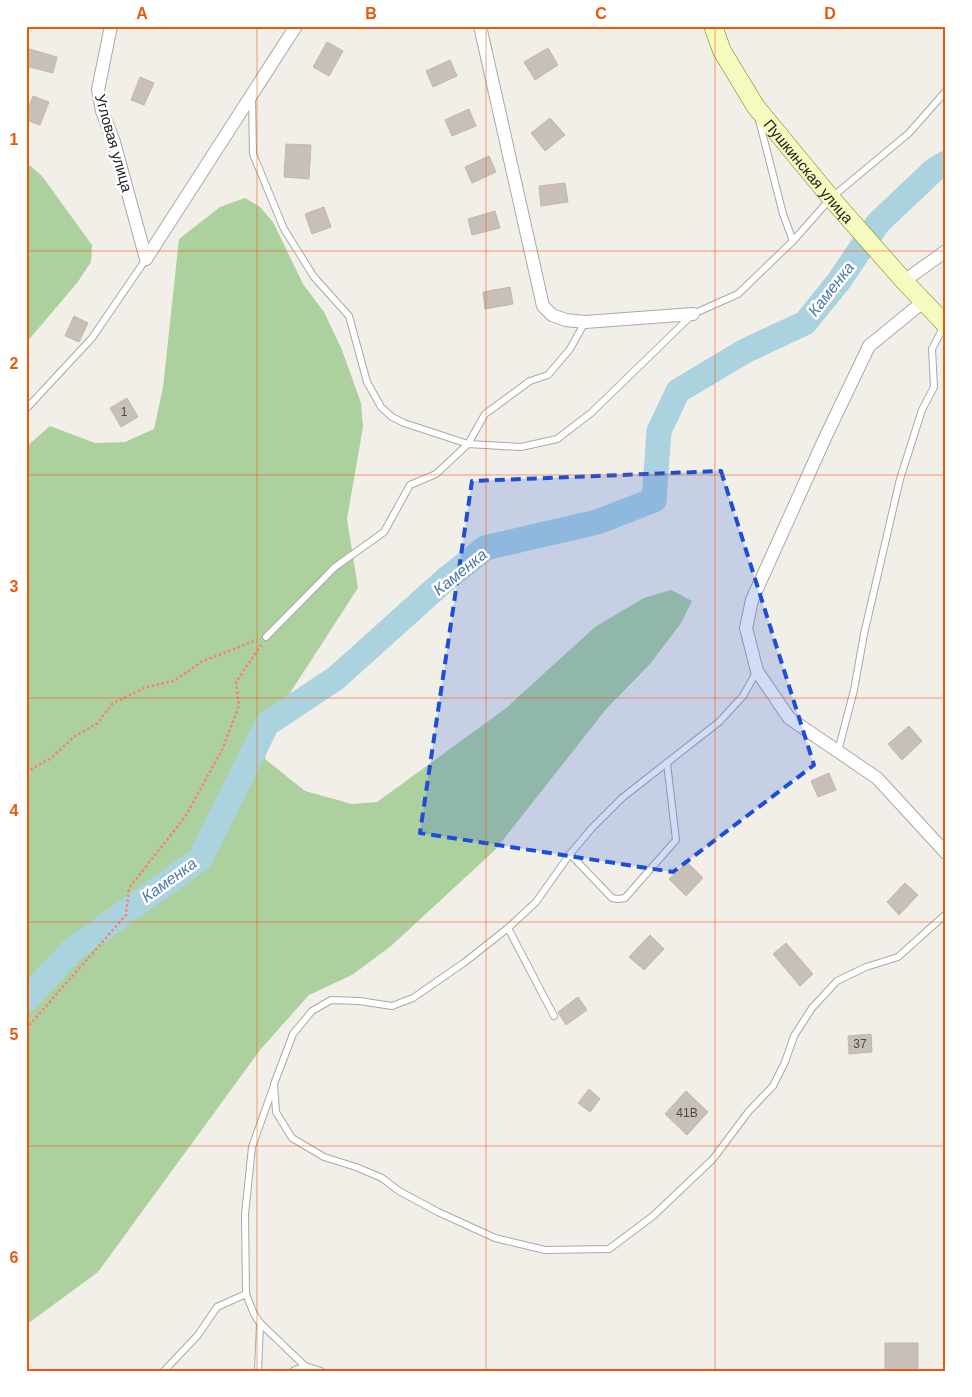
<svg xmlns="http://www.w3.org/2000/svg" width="972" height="1397" viewBox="0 0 972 1397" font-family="Arial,sans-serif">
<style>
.forest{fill:#add19e}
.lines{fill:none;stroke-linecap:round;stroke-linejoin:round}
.river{stroke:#aad3df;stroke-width:25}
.building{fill:#c7bfb8;stroke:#c4b6ab}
.service-casing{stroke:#a9a9a9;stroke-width:8}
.minor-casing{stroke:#a9a9a9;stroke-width:14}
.secondary-casing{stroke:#707d05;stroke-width:19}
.path{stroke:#fa8072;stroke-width:2.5;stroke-dasharray:2.5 2.5;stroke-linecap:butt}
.service{stroke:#fff;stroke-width:6}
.minor{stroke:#fff;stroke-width:12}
.secondary{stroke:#f7fabf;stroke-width:18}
.marked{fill:#1d4ed8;fill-opacity:0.2;stroke:#1d4ed8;stroke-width:4;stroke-dasharray:10 6;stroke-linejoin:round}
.grid{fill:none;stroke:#e8590c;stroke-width:1;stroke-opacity:0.55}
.labels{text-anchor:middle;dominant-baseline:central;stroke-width:5;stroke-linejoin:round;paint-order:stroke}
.number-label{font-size:12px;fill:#4b4948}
.street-label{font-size:15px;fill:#222;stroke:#fff}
.water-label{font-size:16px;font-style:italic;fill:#4a7aab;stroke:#fff}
.neatline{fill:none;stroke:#e8590c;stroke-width:2}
.grid-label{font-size:16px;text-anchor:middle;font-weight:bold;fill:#e8590c}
</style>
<rect width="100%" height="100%" fill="#f2efe9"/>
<!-- forest -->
<g class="forest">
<path d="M26,162L42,176L92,245L91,262L77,283L26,343Z"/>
<path d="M245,198L260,207L273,222L303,284L324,312L342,350L361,403L363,427L347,519L358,588L277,713L268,739L265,759L305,791L352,804L377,802L505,709L595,627L644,598L671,590L692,601L681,623L650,664L607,708L495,850L391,946L352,975L309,995L260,1050L98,1272L26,1325V447L50,426L95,443L125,442L154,429L163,387L179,239L220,207Z"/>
</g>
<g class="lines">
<!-- river -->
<path class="river" d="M26,1000L72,950L200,859L267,724L336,678L445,580L485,548L597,522L654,500L659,431L678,391L745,351L805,323L839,281L878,223L934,170L946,163"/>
</g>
<!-- building -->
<g class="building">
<path d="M327,42L343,51L329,76L313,67Z"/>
<path d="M26,48L57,57L53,73L26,66Z"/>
<path d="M548,48L558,65L535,80L524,62Z"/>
<path d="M450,60L457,76L433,87L426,71Z"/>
<path d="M140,77L154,83L144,105L131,100Z"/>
<path d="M33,96L49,102L40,125L26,120V114Z"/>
<path d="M469,109L476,126L452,136L445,120Z"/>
<path d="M550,118L565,135L545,151L531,133Z"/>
<path d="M286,144L311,145L309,179L284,177Z"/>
<path d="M489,156L496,172L472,183L465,167Z"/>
<path d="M565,183L568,202L541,206L539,186Z"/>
<path d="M324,207L331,227L312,234L305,214Z"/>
<path d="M495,211L500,228L472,235L468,219Z"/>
<path d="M510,287L513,304L485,309L483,292Z"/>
<path d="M74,316L88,323L79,342L65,336Z"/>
<path d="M127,398L138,417L121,427L110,408Z"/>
<path d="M909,726L922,741L902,760L888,744Z"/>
<path d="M829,773L836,790L818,797L811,781Z"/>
<path d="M687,862L703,878L686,896L669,879Z"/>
<path d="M905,883L918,895L899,915L887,902Z"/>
<path d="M650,935L664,949L644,970L629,957Z"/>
<path d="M786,943L813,974L800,986L773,954Z"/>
<path d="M578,997L587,1010L566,1025L558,1012Z"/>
<path d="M871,1034L872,1052L849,1054L848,1036Z"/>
<path d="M589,1089L600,1099L590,1112L578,1103Z"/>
<path d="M686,1091L708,1112L687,1135L665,1114Z"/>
<rect x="885" y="1343" width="33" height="28"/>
</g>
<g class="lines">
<!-- service casing -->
<g class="service-casing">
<g id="service">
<path d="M252,97L253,154L284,229L314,277L349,316L367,382L381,407L392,417L404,423L468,444L485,414L530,381L548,375L570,349L585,322"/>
<path d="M793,241L831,198L909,133L946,91"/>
<path d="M26,409L92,338L146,259"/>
<path d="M266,637L335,567L384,532L410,485L436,474L468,444L521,447L557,439L591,413L693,314L738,294L793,241L783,214L759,120"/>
<path d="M757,671L743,696L719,722L622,798L592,828L570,854L536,902L508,928L465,962L413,998L392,1006L359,1001L331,1000L312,1011L293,1034L274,1084L276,1112L292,1138L324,1157L356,1167L382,1178L399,1191L438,1212L495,1238L545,1250L609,1249L653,1216L713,1159L749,1111L773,1086L785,1062L794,1036L812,1008L837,981L866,967L898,957L946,914"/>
<path d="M838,751L854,690L864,634L900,479L922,410L934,387L932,349L945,324"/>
<path d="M570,854L612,898L618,899L625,898L676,840L667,763"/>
<path d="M508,928L554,1016"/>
<path d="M273,1088L252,1147L245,1214L246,1294L254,1314L260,1323L305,1366L321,1371"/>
<path d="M164,1371L198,1335L217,1307L246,1294"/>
<path d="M258,1371L260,1323"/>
<path d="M293,1371L305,1366"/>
</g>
</g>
<!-- minor casing -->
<g class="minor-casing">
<g id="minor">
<path d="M111,26L98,90L102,111L114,142L146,259"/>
<path d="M480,26L543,306L552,315L566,320L585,322L693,314"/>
<path d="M146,259L296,26"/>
<path d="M904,281L946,251"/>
<path d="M924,301L869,346L825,438L752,600L746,628L757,671L789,718L877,778L946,853"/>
</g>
</g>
<!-- secondary casing -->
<g class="secondary-casing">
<g id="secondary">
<path id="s1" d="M713,26L722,51L756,107L831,198L904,281L946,325"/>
</g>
</g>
<!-- path -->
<g class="path">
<path d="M26,772L51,758L75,736L98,723L112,704L146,687L174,681L201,662L257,640"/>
<path d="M26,1029L126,915L129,888L185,817L223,748L239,705L236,682L261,645"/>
</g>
<!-- service -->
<use href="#service" class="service"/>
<!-- minor -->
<use href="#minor" class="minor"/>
<!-- secondary -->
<use href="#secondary" class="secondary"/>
</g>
<!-- marked area -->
<path class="marked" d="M721,471L814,765L673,872L420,833L472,481Z"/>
<!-- grid -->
<path class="grid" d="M257,26V1371M486,26V1371M715,26V1371M26,251H946M26,475H946M26,698H946M26,922H946M26,1146H946"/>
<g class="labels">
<!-- number labels -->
<g class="number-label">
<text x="124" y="412">1</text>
<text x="860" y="1044">37</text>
<text x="687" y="1113">41В</text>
</g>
<!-- street labels -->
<g class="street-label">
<text transform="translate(114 143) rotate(74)">Угловая улица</text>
<text stroke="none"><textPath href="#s1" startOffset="175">Пушкинская улица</textPath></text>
</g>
<!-- water labels -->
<g class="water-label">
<text transform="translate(831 289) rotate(-52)">Каменка</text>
<text transform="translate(460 572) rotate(-39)">Каменка</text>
<text transform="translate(169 880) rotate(-36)">Каменка</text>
</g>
</g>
<!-- border -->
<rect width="972" height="1397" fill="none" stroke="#ffffff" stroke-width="55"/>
<rect x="28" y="28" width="916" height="1342" class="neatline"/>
<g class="grid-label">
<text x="142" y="19">A</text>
<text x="371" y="19">B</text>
<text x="601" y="19">C</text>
<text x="830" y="19">D</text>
<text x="14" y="145">1</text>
<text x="14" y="369">2</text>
<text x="14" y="592">3</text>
<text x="14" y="816">4</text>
<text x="14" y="1040">5</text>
<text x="14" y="1263">6</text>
</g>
</svg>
